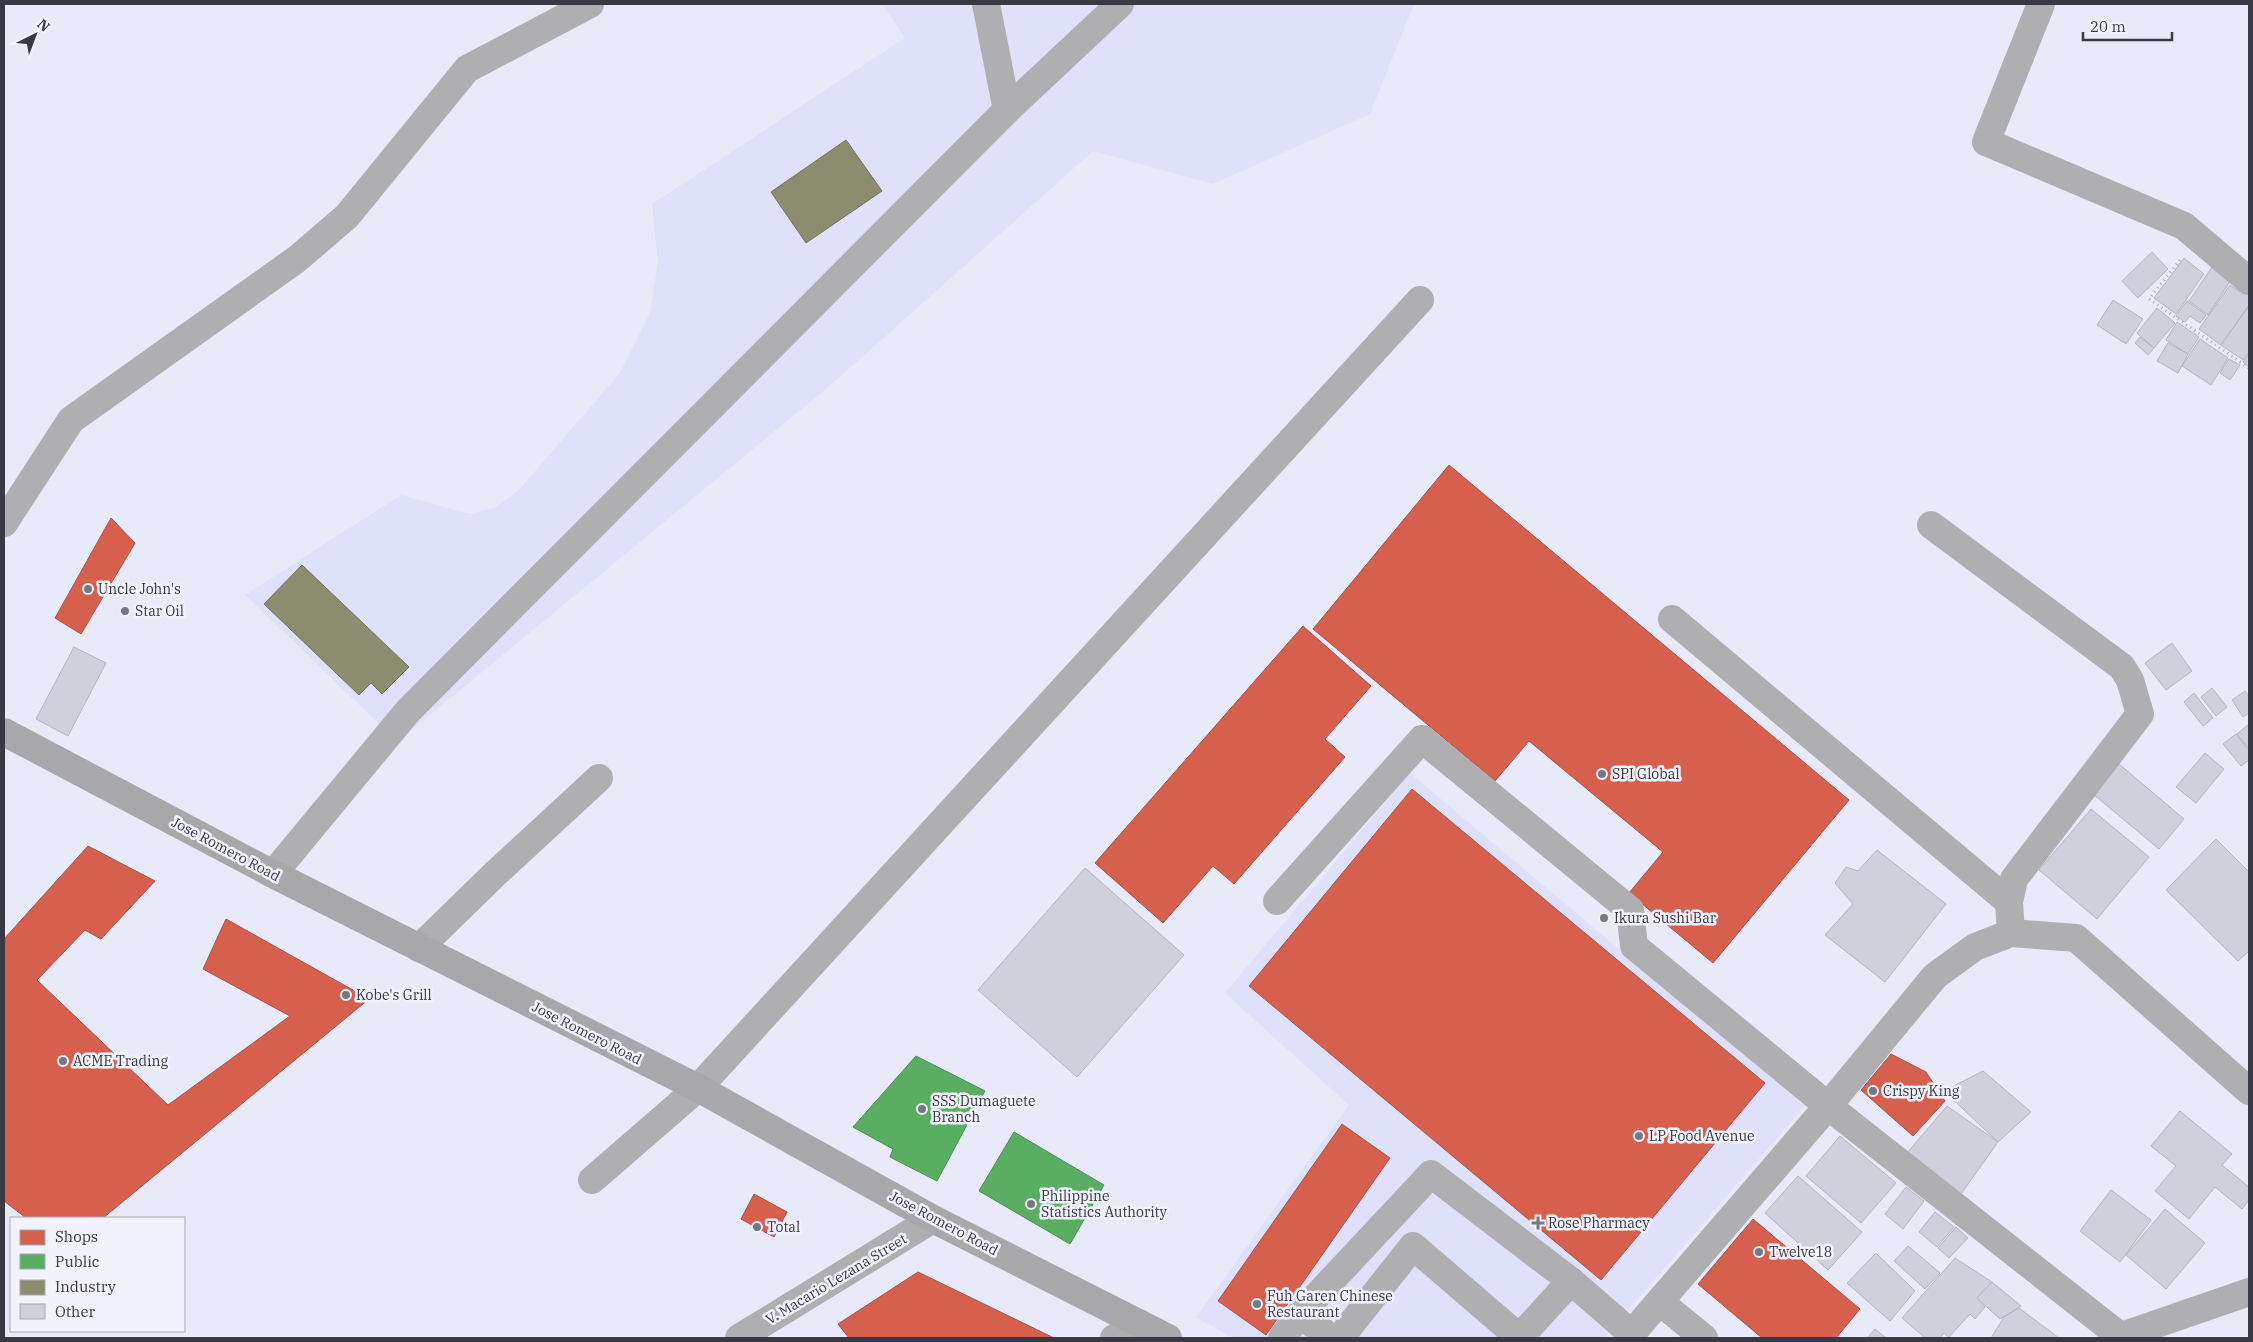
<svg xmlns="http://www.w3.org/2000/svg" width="2253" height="1342" viewBox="0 0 2253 1342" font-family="'IBM Plex Serif',serif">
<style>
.built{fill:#dfe0fa}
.shops{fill:#d6604d;stroke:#a7544a}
.public{fill:#5aae61;stroke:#508b58}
.industry{fill:#8c8c6e;stroke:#737361}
.building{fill:#d0d0dc;stroke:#b5b5c2}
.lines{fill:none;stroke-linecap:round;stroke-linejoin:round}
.path{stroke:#acadaf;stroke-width:3;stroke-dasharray:1 4;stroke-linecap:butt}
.minor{stroke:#afafb1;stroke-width:28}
.major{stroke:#a8a8aa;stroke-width:28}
.poi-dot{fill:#767783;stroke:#f1f2fd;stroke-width:2}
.labels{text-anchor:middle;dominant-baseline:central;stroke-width:5;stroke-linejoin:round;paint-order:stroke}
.poi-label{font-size:14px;fill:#393944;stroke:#f1f2fd;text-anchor:start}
.street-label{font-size:14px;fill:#393944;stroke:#f1f2fd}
</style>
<rect width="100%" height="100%" fill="#e8e9f9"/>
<!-- built -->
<g class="built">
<path d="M882,4H1414L1370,114L1213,184L1093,151L832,384L409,732L295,867L267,859L380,725L245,595L401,495L469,514L494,508L518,491L620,373L650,313L658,262L652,204L905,38Z"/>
<path d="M1410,773L1805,1106L1604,1338H1232L1196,1317L1349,1105L1225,993Z"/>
</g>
<!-- shops -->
<g class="shops">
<path d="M1449,465L1849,800L1713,963L1629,893L1663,852L1529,741L1495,781L1313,629Z"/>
<path d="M111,518L135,543L81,634L55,618Z"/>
<path d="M1303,626L1371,686L1325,739L1345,757L1234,884L1213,866L1163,923L1095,863Z"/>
<path d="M1412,789L1765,1083L1601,1280L1249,986Z"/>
<path d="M88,846L155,881L101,939L85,930L37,980L168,1105L290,1016L203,969L226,919L369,999L103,1218H26L4,1201V939Z"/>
<path d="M1891,1054L1926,1072L1945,1101L1913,1136L1861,1090Z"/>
<path d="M1342,1124L1390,1158L1266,1335L1218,1301Z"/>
<path d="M754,1194L787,1212L774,1237L741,1219Z"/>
<path d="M1753,1219L1860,1309L1836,1338H1762L1698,1284Z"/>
<path d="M918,1272L1054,1338H849L838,1324Z"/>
</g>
<!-- public -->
<g class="public">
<path d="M916,1056L985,1091L937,1181L890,1157L893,1149L853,1127Z"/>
<path d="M1014,1132L1104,1185L1070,1244L979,1191Z"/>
</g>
<!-- industry -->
<g class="industry">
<path d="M846,140L882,191L806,243L771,192Z"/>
<path d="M302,565L409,667L382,694L371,683L359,695L264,604Z"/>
</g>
<!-- building -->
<g class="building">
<path d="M2152,252L2168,269L2138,298L2122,281Z"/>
<path d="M2184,258L2204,274L2176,314L2154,298Z"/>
<path d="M2214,264L2233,277L2208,315L2189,301Z"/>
<path d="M2230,285L2240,292L2245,285L2249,287V305L2221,345L2199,329Z"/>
<path d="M2113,300L2143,319L2126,344L2097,325Z"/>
<path d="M2187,301L2206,315L2200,323L2190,316L2185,322L2176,316Z"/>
<path d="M2249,306V352L2243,360L2221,345Z"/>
<path d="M2157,308L2175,323L2154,348L2137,333Z"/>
<path d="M2177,322L2199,337L2188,354L2166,340Z"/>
<path d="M2140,337L2154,348L2148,355L2135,343Z"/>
<path d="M2200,339L2228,358L2211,385L2182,366Z"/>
<path d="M2168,343L2188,354L2178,373L2157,361Z"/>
<path d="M2249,354V367L2243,362Z"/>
<path d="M2229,359L2240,365L2230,380L2220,373Z"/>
<path d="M2172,643L2192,671L2166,690L2145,663Z"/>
<path d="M74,647L106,663L68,736L36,719Z"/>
<path d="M2212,688L2227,707L2216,716L2201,697Z"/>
<path d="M2245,691L2249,697V713L2243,717L2232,700Z"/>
<path d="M2194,693L2213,718L2203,726L2184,702Z"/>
<path d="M2249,724V749L2237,734Z"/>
<path d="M2236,734L2249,751V760L2241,766L2223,744Z"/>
<path d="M2205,753L2224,769L2196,803L2176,787Z"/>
<path d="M2119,764L2184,819L2159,849L2093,794Z"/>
<path d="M2091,809L2149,857L2097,919L2039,870Z"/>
<path d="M2216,839L2249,872V951L2238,961L2166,890Z"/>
<path d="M1877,850L1946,904L1885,982L1825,935L1853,904L1835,883L1846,867L1858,871Z"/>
<path d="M1085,868L1184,955L1077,1077L978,990Z"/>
<path d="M1983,1071L2031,1112L1998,1142L1944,1091Z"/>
<path d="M1947,1106L1998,1142L1956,1201L1907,1153Z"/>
<path d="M2180,1111L2232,1154L2222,1165L2249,1187V1200L2242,1209L2215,1187L2189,1219L2155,1191L2176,1166L2151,1146Z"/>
<path d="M1840,1136L1896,1183L1861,1223L1806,1176Z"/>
<path d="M1798,1176L1862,1232L1828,1270L1765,1213Z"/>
<path d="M1906,1187L1924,1201L1903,1229L1885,1214Z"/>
<path d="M2111,1190L2151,1220L2120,1262L2080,1231Z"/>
<path d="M2165,1209L2205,1243L2166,1289L2126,1255Z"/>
<path d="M1935,1212L1954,1227L1937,1247L1919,1232Z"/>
<path d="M1956,1227L1968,1238L1949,1258L1938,1248Z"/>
<path d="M1908,1246L1940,1273L1925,1289L1894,1261Z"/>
<path d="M1876,1253L1915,1291L1890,1321L1847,1283Z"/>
<path d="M1955,1258L1992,1282L1977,1298L1985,1307L1975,1319L1970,1314L1949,1337L1944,1333L1940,1338H1925L1902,1318Z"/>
<path d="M1992,1282L2021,1306L2000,1319L1977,1298Z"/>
<path d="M2019,1308L2059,1338H1991L2004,1317Z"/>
<path d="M1875,1329L1886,1338H1867Z"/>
</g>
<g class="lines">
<!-- path -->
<path class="path" d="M2180,260L2149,299L2249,368"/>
<!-- minor -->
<g class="minor">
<path d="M986,4L1007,110"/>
<path d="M2041,4L1986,142L2184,226L2249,281"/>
<path d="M4,523L71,420L297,259L347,216L467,69L590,4"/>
<path d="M1931,525L2122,667L2130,680L2140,714L2014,879L2009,902L2011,933"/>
<path d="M1672,619L2009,902"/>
<path d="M273,874L408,711L1007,110L1120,4"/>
<path d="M1277,901L1422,739L1630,910L1634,946L1828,1106L2120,1336"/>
<path d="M419,948L496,873L599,778"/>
<path d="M592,1180L698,1088L1420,300"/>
<path d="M1660,1302L1704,1338"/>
<path d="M1300,1314L1331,1338"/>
<path d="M739,1338L933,1219"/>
<path d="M1114,1338L1139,1323"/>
<path d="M1282,1338L1300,1314L1431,1174L1571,1281L1632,1334"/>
<path d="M1340,1338L1413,1246L1520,1338"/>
<path d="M1519,1338L1571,1281"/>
<path d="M1628,1338L1828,1106L1935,976L1975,947L2011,933L2076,938L2249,1091"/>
<path d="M2116,1338L2249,1292"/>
</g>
<!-- major -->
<path class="major" d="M4,732L273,874L698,1088L933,1219L1168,1338"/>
</g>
<!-- markers -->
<g class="poi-dot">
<circle cx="88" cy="589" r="5"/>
<circle cx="125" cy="611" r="5"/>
<circle cx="1602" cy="774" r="5"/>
<circle cx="1604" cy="918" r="5"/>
<circle cx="346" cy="995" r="5"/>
<circle cx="63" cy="1061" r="5"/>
<circle cx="1873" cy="1091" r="5"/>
<circle cx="922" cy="1109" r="5"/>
<circle cx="1639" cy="1136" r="5"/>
<circle cx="1031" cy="1204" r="5"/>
<path d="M1535.5 1215.5h5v5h5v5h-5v5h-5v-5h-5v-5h5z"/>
<circle cx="757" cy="1227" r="5"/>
<circle cx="1759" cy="1252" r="5"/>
<circle cx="1257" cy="1304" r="5"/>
</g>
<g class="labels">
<!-- poi labels -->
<g class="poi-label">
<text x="98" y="589">Uncle John's</text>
<text x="135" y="611">Star Oil</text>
<text x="1612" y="774">SPI Global</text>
<text x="1614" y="918">Ikura Sushi Bar</text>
<text x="356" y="995">Kobe's Grill</text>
<text x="73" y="1061">ACME Trading</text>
<text x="1883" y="1091">Crispy King</text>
<text x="932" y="1101">SSS Dumaguete<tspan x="932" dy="16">Branch</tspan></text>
<text x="1649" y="1136">LP Food Avenue</text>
<text x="1041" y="1196">Philippine<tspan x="1041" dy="16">Statistics Authority</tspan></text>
<text x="1548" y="1223">Rose Pharmacy</text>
<text x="767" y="1227">Total</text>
<text x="1769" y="1252">Twelve18</text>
<text x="1267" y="1296">Fuh Garen Chinese<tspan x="1267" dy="16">Restaurant</tspan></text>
</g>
<!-- street labels -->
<g class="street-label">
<text transform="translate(226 849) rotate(28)">Jose Romero Road</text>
<text transform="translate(587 1033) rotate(27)">Jose Romero Road</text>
<text transform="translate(944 1223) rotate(28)">Jose Romero Road</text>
<text transform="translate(836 1279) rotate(-31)">V. Macario Lezana Street</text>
</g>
</g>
<!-- border -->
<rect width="2253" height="1342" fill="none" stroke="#393944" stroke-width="10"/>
<!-- legend -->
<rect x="10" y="1217" width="175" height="115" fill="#f1f2fd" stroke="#a7a8b3"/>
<rect x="20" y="1230" width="25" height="15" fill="#d6604d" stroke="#a7a8b3"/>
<text x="55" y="1242" font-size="15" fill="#393944">Shops</text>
<rect x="20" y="1254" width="25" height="15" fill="#5aae61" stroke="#a7a8b3"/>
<text x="55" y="1267" font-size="15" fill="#393944">Public</text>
<rect x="20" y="1280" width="25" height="15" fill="#8c8c6e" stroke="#a7a8b3"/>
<text x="55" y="1292" font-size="15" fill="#393944">Industry</text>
<rect x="20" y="1304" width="25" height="15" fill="#d0d0dc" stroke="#a7a8b3"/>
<text x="55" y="1317" font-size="15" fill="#393944">Other</text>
<!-- north arrow -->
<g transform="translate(35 35) rotate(42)" stroke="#f1f2fd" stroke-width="4" paint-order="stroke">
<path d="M0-4L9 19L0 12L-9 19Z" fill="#393944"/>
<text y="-8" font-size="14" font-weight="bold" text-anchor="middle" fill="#393944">N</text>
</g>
<!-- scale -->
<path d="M2083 32v8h89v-8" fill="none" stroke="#393944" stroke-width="2.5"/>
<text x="2090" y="32" font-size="15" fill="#393944" stroke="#f1f2fd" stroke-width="4" paint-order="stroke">20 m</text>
</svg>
